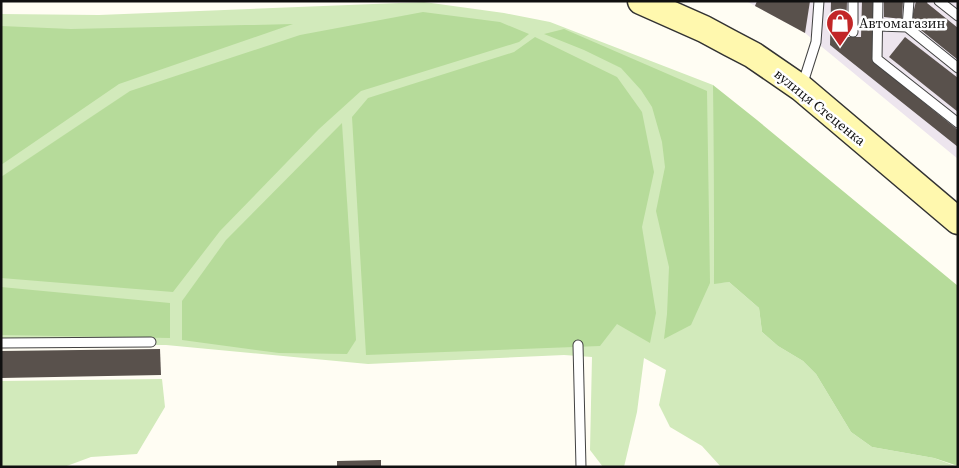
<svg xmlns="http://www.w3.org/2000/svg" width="959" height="468" viewBox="0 0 959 468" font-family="'Source Serif 4',serif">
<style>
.industrial{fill:#ede5ee}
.green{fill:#d2eabb}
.forest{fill:#b6db9a}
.building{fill:#59514c}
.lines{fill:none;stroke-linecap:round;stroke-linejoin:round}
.lane-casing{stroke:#434343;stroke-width:11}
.secondary-casing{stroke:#323232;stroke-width:29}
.lane{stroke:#fff;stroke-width:9}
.secondary{stroke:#fff8ae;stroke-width:26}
.labels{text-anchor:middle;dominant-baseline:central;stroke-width:5;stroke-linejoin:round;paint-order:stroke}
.poi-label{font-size:14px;fill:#101010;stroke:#fff;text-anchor:start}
.street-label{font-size:14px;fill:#101010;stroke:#fff}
</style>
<rect width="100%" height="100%" fill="#fffdf3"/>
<!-- industrial -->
<path class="industrial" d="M746,1H958V159L805,33Z"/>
<!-- green -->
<g class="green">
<path d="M424,2L504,13L550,22L713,85L714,283L729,282L759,308L762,332L778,346L803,361L816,374L851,432L872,447L934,458L958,467H721L702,446L670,427L659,405L666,370L644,358L637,412L624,467H603L590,450L592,357L564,355L368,364L166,345L1,344V14L99,15Z"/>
<path d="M162,379L165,407L137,454L91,457L64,467H1V381Z"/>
</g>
<!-- forest -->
<g class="forest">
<path d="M423,12L500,22L529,34L519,42L361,91L319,129L220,231L173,292L1,278V177L130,91L300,35Z"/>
<path d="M293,24L119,84L1,165V26L71,29Z"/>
<path d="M564,29L707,91L710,283L691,325L664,339L667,314L669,267L656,211L665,167L662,142L652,107L641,90L621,68L584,50L544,34Z"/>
<path d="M535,37L617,77L642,112L654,172L642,227L656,313L650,343L617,324L600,346L366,355L352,117L368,98L514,52Z"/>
<path d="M713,85L757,120L958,286V466L934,458L872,447L851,432L816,374L803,361L778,346L762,332L759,308L729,282L714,284Z"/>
<path d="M342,123L356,340L347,354L279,353L182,340V301L226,240Z"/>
<path d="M1,287L170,303V338L1,335Z"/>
</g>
<!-- building -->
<g class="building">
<path d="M757,1H810L805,33L755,6Z"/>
<path d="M831,1H847L846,37H861L862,1H875V63L958,130V147L830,45Z"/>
<path d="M884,1H903L902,19L884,17Z"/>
<path d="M916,1H928L927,3L958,28V60L911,22Z"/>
<path d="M905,37L958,78V112L889,57Z"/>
<path d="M160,349L161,375L1,378V351Z"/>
<path d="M381,460V467H337V461Z"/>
</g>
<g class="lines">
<!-- lane casing -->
<g class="lane-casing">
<g id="lane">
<path d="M853,1V32"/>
<path d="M878,1L877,59L958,123"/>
<path d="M939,1L958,16"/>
<path d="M878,26L907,27L958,68"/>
<path d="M907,27L909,1"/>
<path d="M802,86L816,42L819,1"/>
<path d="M1,343L151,342"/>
<path d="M578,345L581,467"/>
</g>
</g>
<!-- secondary casing -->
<g class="secondary-casing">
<path id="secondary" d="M641,1L704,29L730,43L753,55L801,88L958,221"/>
</g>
<!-- lane -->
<use href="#lane" class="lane"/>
<!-- secondary -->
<use href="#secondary" class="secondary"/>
</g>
<!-- icons -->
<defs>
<g id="shop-pin" transform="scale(1.4375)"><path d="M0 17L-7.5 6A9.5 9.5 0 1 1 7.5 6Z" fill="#c22628" stroke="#fff"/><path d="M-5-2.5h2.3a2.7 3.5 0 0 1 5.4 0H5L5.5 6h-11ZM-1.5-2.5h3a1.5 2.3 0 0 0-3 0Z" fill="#fff"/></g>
</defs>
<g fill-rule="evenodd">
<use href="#shop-pin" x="840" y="23"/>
</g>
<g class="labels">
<!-- poi labels -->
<g class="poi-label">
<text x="859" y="23">Автомагазин</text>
</g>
<!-- street labels -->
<g class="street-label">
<text transform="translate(820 107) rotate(39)">вулиця Стеценка</text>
</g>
</g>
<!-- border -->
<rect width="959" height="468" fill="none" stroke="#101010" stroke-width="5"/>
</svg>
